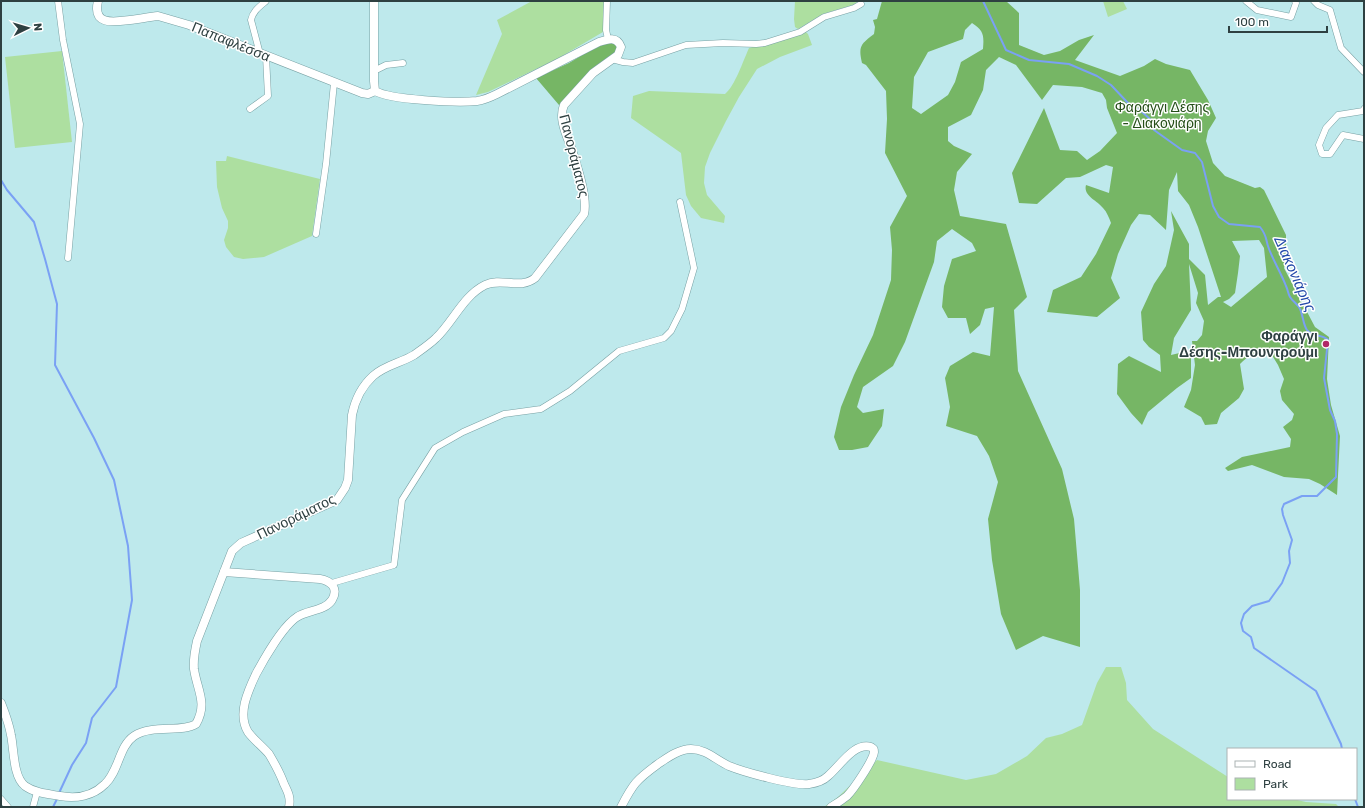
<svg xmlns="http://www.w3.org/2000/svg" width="1365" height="808" viewBox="0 0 1365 808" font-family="Rubik,sans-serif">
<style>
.green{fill:#addfa0}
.forest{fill:#76b665;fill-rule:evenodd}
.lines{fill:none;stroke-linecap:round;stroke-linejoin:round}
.stream{stroke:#7aa1f4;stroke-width:2}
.street-casing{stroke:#78a1a4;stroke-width:7}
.secondary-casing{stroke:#78a1a4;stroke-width:9}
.street{stroke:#fff;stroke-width:6}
.secondary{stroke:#fff;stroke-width:8}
.poi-dot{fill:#b12867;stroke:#fff;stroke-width:1.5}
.labels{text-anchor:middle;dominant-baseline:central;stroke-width:3;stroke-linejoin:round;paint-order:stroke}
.street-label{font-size:14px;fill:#2e4041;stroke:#fff}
.park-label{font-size:14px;fill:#254f18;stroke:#fff}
.poi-label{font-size:14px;font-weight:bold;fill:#2e4041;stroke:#fff;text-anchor:end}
.water-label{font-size:15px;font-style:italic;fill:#244baa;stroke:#fff}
</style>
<rect width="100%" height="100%" fill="#bee9ec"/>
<!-- green -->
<g class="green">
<path d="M532,1H605L603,32L557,59L488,92L476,95L502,34L497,20Z"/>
<path d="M795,1H859L853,5L823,14L798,29L795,27L794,19Z"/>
<path d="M1103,1H1123L1127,9L1108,17Z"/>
<path d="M805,31L808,34L812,45L780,57L757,69L739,97L726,121L710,153L705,167L704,183L707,195L725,216L724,223L701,218L691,206L686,195L681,153L631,118L633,96L649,91L725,94C735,86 743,61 749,48Z"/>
<path d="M62,51L72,142L15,148L5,57Z"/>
<path d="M227,156L320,179L312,236L264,257L243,259L234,257L226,247L224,240L228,228V221L222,208L217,187L216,161H226Z"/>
<path d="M1106,667H1121L1126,683L1127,700L1153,729L1228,777V799H1293L1306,802L1336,804L1339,807H824L838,797L877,760L966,780L996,774L1027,756L1046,738L1062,734L1082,725L1097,683Z"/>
</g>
<!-- forest -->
<g class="forest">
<path d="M882,1H1006L1019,13V45L1044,55L1060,51L1079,40L1094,35L1075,60L1120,76L1144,66L1155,59L1166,64L1190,70L1208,100L1216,118L1208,131L1206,141L1213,163L1225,176L1255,188L1260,187L1264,190L1286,235V259L1284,268L1315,327L1329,337L1327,379L1331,405L1340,436L1337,495L1320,484L1309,479L1284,477L1252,465L1228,471L1225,468L1242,457L1290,447L1291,439L1283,427L1292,420L1294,414L1282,400L1280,391L1284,379L1278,365L1270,352C1258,352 1248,355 1240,364L1244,389L1239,398L1221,413L1217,424L1205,425L1201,417L1184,407L1191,390L1195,365L1192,341H1197L1202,335L1204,321L1196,303L1198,293L1189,264L1191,310L1174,338L1171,355L1188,351L1191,358V378L1177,388L1148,412L1142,425L1131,413L1117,394L1118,364L1129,356L1161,372L1160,355L1149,347L1143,340L1141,312L1154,284L1166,266L1174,230L1171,211L1189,244V259L1205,275L1208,305L1218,297H1221L1198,227L1189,205L1178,191L1177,172L1169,190L1166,230L1150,215L1139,214L1131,225L1118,254L1111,278L1120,298L1097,317L1047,312L1053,290L1081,277L1096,254L1111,223C1109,218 1107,212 1103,208C1097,200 1083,196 1086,185L1109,193L1113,167L1106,165L1080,177L1066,178L1037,204L1019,203L1012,173L1044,108L1060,150L1077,151L1087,160L1100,151L1117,133L1107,108L1106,100L1102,93L1082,87L1053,85L1042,100L1016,65L999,57L986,70L983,90L971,115L948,127V141L954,146L972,154L957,172L954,190L960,216L1006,224L1027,297L1014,310L1018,371L1062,469L1074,519L1080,590V647L1043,636L1016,650L1001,614L992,560L988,519L998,482L989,456L977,436L946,426L950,407L945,378L950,366L973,352L990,356L994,307L985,309L980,325L970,334L966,318H948L942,307L944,286L952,259L976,251L972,243L952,229L937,241L934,262L905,342L893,366L863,387L857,407L863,413L884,409L882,426L868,447L852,450H839L834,437L841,407L854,375L873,335L891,280L892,250L890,227L907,196L885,153L887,119L886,91L866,65L862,63C858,46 861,44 874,34L875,27L873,20L877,19ZM972,23C984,31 984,35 983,49L961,62L955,82L948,95L921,114L912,108L914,77L928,52L963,39L965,30ZM1259,240L1264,248L1267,277L1231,307L1223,302L1229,299L1235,293L1238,273L1240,256L1232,241Z"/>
<path d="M608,41L617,44V52L559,105L536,78L569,63L594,48Z"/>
</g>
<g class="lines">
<!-- stream -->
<g class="stream">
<path d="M983,1L1006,50L1029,60L1069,64L1097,76L1111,85L1128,103L1141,111L1151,120L1154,130L1182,150L1195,153L1202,162L1213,206L1219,217L1229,224L1260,227C1268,237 1265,239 1269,249C1274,262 1281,273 1286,286C1288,290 1288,294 1290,297C1293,302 1298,304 1300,309C1303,315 1303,324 1307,330C1312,337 1322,334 1328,340L1324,378L1330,410L1335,421L1337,434L1336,477L1317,496H1302L1284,504L1282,509L1283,515L1292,540L1289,551L1290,563L1282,583L1269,601L1252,606L1244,614L1241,623L1243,631L1251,637L1254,648L1316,691L1341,744L1342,749"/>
<path d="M1,180L7,190L34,222L45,259L57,304L55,365L94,438L114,480L128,546L132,600L116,687L92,718L86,743L72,765L59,793"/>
<path d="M1355,799L1358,807"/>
<path d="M53,807L58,797"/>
</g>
<!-- street casing -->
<g class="street-casing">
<g id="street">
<path d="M58,1L63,40L80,124L68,258"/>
<path d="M607,1L606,30L608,39"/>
<path d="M1246,1L1257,10L1291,17L1296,3L1295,1"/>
<path d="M1314,1L1318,5L1330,10L1341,48L1364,72"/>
<path d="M260,54L251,20C253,11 259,7 266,1"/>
<path d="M612,59L623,62L633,63L686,45L723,43L756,44L765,43L800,32L824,17L854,8L861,4"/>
<path d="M374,71L386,65L403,63"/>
<path d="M250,109L268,96L266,56"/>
<path d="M1364,109L1363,111L1338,115L1326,128L1319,145L1322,154H1330L1343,135L1364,139"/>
<path d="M316,234L326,164L334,83"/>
<path d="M332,583L394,565L402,500L435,448L463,432L504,414L541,409L570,391L619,351L664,338L671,331L682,309L694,268L680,202"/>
<path d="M1,799L8,807"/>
<path d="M33,807L37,792"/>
</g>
</g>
<!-- secondary casing -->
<g class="secondary-casing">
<g id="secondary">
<path d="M98,1C92,26 114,22 130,20C139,19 149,17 158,16L189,25L362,93L368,94L375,91"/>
<path d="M224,572L320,579C331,581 339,588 332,600C325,611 307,610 297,617C283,626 264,659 256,674C248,691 237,714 248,732C254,740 262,746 269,754C275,764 280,773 284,784C288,792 291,798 289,807"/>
<path d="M1,703C5,713 9,724 11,735C14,749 13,777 25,786C35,793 48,794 60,796C76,799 93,796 105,784C119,771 119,746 134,736C152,724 182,733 196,724C208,703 197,690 194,669C193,659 195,650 197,641L232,551L241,543L337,500L345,488L348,480L352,415C355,400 362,386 373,376C385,365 401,363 414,355C421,350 430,344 436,338C453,322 463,296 485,285C501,277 520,290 535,278L584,214C588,198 577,166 572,150C567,136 558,119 564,105L593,73L618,55L621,47C617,36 608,39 599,42L497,94C491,97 484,100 477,101C458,103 390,100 375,91L374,81V1"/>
<path d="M621,807C633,784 636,780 658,764C667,758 679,749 691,749C706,749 716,760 729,766C744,772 794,786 809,784C816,783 823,781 828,776C840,766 854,742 871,747C874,749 874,749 874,752C873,761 853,790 847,796C842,800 836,804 831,807"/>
</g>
</g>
<!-- street -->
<use href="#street" class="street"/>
<!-- secondary -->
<use href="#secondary" class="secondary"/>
</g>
<!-- markers -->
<circle class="poi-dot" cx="1326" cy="344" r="4"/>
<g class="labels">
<!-- street labels -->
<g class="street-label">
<text transform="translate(231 42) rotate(22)">Παπαφλέσσα</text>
<text transform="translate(574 156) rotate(76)">Πανοράματος</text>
<text transform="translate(296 517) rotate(-26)">Πανοράματος</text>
</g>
<!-- park labels -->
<g class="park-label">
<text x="1162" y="107">Φαράγγι Δέσης<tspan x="1162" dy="16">- Διακονιάρη</tspan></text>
</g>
<!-- poi labels -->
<g class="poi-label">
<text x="1318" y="336">Φαράγγι<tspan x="1318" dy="16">Δέσης-Μπουντρούμι</tspan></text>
</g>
<!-- water labels -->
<g class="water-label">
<text transform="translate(1295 274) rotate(66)">Διακονιάρης</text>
</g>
</g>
<!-- border -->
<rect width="1365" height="808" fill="none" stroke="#2e4041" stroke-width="4"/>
<!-- legend -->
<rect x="1227" y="748" width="130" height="52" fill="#ffffff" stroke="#abb3b3"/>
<rect x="1235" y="761" width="20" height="6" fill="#ffffff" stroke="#abb3b3"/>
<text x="1263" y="768" font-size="12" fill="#2e4041">Road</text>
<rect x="1235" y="778" width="20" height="12" fill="#addfa0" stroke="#abb3b3"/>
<text x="1263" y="788" font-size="12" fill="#2e4041">Park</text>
<!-- north arrow -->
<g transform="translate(28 28) rotate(85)" stroke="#ffffff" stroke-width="3" paint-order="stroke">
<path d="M0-3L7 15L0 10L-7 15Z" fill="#2e4041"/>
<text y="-6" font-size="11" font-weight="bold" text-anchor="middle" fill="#2e4041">N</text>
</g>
<!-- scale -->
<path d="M1229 26v6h98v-6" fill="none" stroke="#2e4041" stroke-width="2"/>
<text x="1235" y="26" font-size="12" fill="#2e4041" stroke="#ffffff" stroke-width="3" paint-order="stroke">100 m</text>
</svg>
